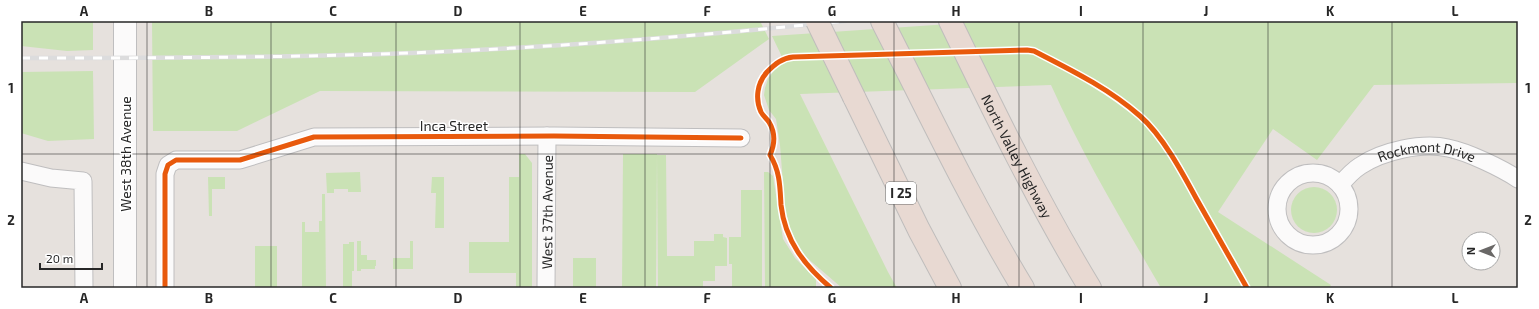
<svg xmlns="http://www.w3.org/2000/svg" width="1539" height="309" viewBox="0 0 1539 309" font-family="'Exo 2',sans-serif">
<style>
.green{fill:#cae2b5}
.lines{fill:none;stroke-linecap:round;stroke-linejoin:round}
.street-casing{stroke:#bfbebf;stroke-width:19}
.secondary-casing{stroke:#bfbebf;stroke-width:24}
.highway-casing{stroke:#bfbdbc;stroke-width:24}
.street{stroke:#fbfafa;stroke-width:17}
.secondary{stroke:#fbfafa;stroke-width:22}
.highway{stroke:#e8d9d2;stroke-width:22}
.rail-casing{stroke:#dcdcdd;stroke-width:4.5}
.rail{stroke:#fff;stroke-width:3;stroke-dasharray:9;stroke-linecap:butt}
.highway-bridge-casing{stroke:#bfbdbc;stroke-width:24;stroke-linecap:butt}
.highway-bridge{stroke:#e8d9d2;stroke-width:22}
.cycleway-casing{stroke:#fff;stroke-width:8}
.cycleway{stroke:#e8590c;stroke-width:5}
.grid{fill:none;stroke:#272727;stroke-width:1;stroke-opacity:0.55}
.labels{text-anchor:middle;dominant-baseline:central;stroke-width:3;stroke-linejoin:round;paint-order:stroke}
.shield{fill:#fff;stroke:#686868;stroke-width:1}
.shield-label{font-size:13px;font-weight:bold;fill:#272727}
.street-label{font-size:14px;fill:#272727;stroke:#fff}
.neatline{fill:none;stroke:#272727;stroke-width:1.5}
.grid-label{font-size:13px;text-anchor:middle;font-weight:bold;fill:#272727}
</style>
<rect width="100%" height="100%" fill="#e6e1dd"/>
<!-- green -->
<g class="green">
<path d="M21,21H93V50L67,51L21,46Z"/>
<path d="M152,21H760L769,39L695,92L320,91L237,131H153Z"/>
<path d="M994,21H1518V83L1374,85L1317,160L1273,129L1218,212L1331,285L1329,288H1161C1122,221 1083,156 1051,85L800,94L888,272L897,288H842L806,257L798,246L790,228L785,209L780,145L776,119L769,110L764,95L765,88L768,79L775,69L784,61L772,36Z"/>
<path d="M93,71L94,139L48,141L21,133V72Z"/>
<path d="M519,154H525L532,163V288H516V273H469V242H509V177H519Z"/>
<path d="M623,154H657L656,288H622Z"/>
<path d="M657,155H666L667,256H694V241H714V234H723V237L727,238V266H715V281H703V288H658Z"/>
<path d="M360,172L361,192H348V189H334V193H327L326,173Z"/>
<path d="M764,172H768L773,176L783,239L795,258L816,279V288H765Z"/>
<path d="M208,177H225V189H212V216H209Z"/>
<path d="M432,177H444V228H435L436,193H431Z"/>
<circle cx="1314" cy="210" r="23"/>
<path d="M741,190H762V288H732V264H729V237H741Z"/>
<path d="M322,194H325L326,288H302V222H305V232H319V221H322Z"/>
<path d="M361,241V255H367V260H376V266H375V269H361V271H357V241Z"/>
<path d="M410,241H413V269H393V258H410Z"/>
<path d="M349,242H354V271H352V288H343V244H349Z"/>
<rect x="255" y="246" width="22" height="42"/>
<rect x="573" y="258" width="23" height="30"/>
</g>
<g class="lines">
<!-- street casing -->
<g class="street-casing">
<g id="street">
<path d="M21,171L51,178L83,181L84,288"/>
<circle cx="1313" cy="209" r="36"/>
<path id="s1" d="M1340,185C1346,178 1352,171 1360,166C1382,151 1422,142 1448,148C1468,152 1501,168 1518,179"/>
<path d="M165,288V174L168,165L176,160H240L314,137L554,136L741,138"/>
<path id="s2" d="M546,288L547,136"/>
</g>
</g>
<!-- secondary casing -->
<g class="secondary-casing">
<path id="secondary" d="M125,288V21"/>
</g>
<!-- highway casing -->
<g class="highway-casing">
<g id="highway">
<path d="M882,21C928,111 971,202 1023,288"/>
<path id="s3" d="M950,21C994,112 1038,202 1090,288"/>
<path d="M854,97L919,230L950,288"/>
</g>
</g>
<!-- street -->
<use href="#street" class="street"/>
<!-- secondary -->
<use href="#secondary" class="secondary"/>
<!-- highway -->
<use href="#highway" class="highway"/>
<!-- rail casing -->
<g class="rail-casing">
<path id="rail" d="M21,58C129,58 237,58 344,55C511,51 679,38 845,21"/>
</g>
<!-- rail -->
<use href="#rail" class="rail"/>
<!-- highway-bridge casing -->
<g class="highway-bridge-casing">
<path id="highway-bridge" d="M817,21L854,97"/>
</g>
<!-- highway-bridge -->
<use href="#highway-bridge" class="highway-bridge"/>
<!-- cycleway casing -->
<g class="cycleway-casing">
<g id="cycleway">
<path d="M165,288V174L168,165L176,160H240L314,137L554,136L741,138"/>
<path d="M831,288C805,266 785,241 781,205C780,187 780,171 770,155C775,144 775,132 769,122C767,119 763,116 761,112C755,99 757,83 767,72C775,64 782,58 793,57L1027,50L1034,51C1071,70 1108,88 1140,116C1162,135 1182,172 1196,198C1213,228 1230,258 1247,288"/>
</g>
</g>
<!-- cycleway -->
<use href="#cycleway" class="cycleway"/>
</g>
<!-- grid -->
<path class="grid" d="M147,21V288M271,21V288M396,21V288M520,21V288M645,21V288M770,21V288M894,21V288M1019,21V288M1143,21V288M1268,21V288M1392,21V288M21,154H1518"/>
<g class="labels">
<!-- shield labels -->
<rect class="shield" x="886" y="182" width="30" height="22" rx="3"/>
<g class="shield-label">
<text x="901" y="193">I 25</text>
</g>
<!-- street labels -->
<g class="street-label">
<text x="454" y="125">Inca Street</text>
<text transform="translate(125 154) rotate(-90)">West 38th Avenue</text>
<text stroke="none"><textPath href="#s3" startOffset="151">North Valley Highway</textPath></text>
<text stroke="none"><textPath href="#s1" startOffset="98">Rockmont Drive</textPath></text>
<text stroke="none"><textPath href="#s2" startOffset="76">West 37th Avenue</textPath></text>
</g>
</g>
<!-- border -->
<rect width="1539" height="309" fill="none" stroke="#ffffff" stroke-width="44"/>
<!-- north arrow -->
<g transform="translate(1481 251) rotate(270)"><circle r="19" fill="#ffffff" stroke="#a9a9a9"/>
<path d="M0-3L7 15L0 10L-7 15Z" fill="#6a6867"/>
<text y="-6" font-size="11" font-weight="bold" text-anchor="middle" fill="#272727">N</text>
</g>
<!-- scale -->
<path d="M40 263v6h62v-6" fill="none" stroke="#272727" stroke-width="2"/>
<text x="46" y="263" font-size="12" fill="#272727" stroke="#ffffff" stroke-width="3" paint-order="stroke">20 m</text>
<rect x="22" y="22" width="1495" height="265" class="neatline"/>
<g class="grid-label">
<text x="84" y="16">A</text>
<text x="209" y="16">B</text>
<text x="333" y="16">C</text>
<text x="458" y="16">D</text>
<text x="583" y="16">E</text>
<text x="707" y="16">F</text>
<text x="832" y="16">G</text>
<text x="956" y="16">H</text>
<text x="1081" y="16">I</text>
<text x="1206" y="16">J</text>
<text x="1330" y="16">K</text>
<text x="1455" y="16">L</text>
<text x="11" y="93">1</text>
<text x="1528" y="93">1</text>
<text x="11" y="225">2</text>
<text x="1528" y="225">2</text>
<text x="84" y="303">A</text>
<text x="209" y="303">B</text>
<text x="333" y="303">C</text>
<text x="458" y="303">D</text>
<text x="583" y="303">E</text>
<text x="707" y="303">F</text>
<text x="832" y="303">G</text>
<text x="956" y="303">H</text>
<text x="1081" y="303">I</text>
<text x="1206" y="303">J</text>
<text x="1330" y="303">K</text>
<text x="1455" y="303">L</text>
</g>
</svg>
